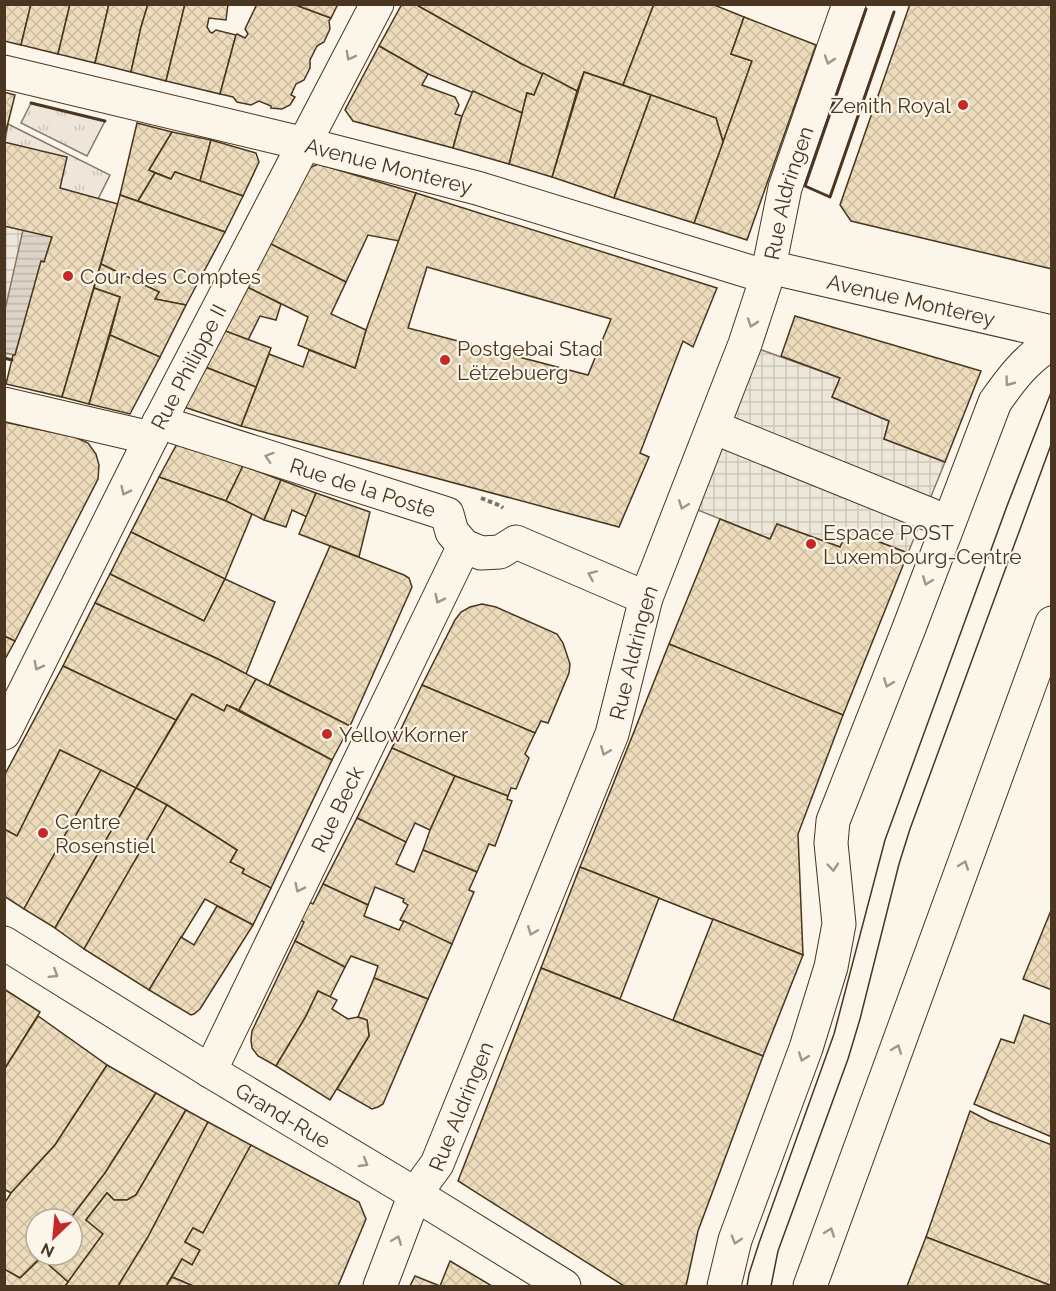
<svg xmlns="http://www.w3.org/2000/svg" width="1056" height="1291" viewBox="0 0 1056 1291" font-family="Raleway,sans-serif">
<style>
.grass{fill:url(#grass-tufts);stroke:#887966;stroke-width:1.5}
.plaza{fill:url(#plaza-grid);stroke:#887966;stroke-width:1.5}
.water{fill:url(#water-rules);stroke:#887966;stroke-width:1.5}
.building{fill:url(#building-cross-hatch);stroke:#4a3520;stroke-width:1.5;fill-rule:evenodd}
.lines{fill:none;stroke-linecap:round;stroke-linejoin:round}
.minor-casing{stroke:#4a3520;stroke-width:35}
.major-casing{stroke:#4a3520;stroke-width:35}
.path{stroke:#7f6f5c;stroke-width:4;stroke-dasharray:4.5 3;stroke-linecap:butt}
.minor{stroke:#fbf6e9;stroke-width:33}
.major{stroke:#fbf6e9;stroke-width:33}
.tram{stroke:#4a3520;stroke-width:1.5}
.wall{stroke:#4a3520;stroke-width:3}
.oneway{stroke:#a29684}
.poi-dot{fill:#c62828;stroke:#fbf6e9;stroke-width:2}
.labels{text-anchor:middle;dominant-baseline:central;stroke-width:4.5;stroke-linejoin:round;paint-order:stroke}
.poi-label{font-size:21px;fill:#4a3520;stroke:#fbf6e9;text-anchor:start}
.street-label{font-size:21px;fill:#4a3520;stroke:#fbf6e9}
</style>
<defs>
<pattern id="grass-tufts" width="24" height="20" patternUnits="userSpaceOnUse" patternTransform="scale(1.5)"><rect width="24" height="20" fill="#ede6d9"/><path d="M3 7l-1-3M5 7V3M7 7l1-3M15 17l-1-3M17 17v-4M19 17l1-3" fill="none" stroke="#cdc6ba"/></pattern>
<pattern id="plaza-grid" width="8" height="8" patternUnits="userSpaceOnUse" patternTransform="scale(1.5)"><rect width="8" height="8" fill="#ede7d9"/><path d="M0 4h8M4 0v8" fill="none" stroke="#cdc7ba"/></pattern>
<pattern id="water-rules" width="6" height="5" patternUnits="userSpaceOnUse" patternTransform="scale(1.5)"><rect width="6" height="5" fill="#dcd4c6"/><path d="M0 2.5h6" fill="none" stroke="#beb7aa"/></pattern>
<pattern id="building-cross-hatch" width="8" height="8" patternUnits="userSpaceOnUse" patternTransform="scale(1.5)"><rect width="8" height="8" fill="#ecdcbc"/><path d="M0 0l8 8M0 8l8-8" fill="none" stroke="#ccbda1"/></pattern>
</defs>
<rect width="100%" height="100%" fill="#fbf6e9"/>
<!-- grass -->
<g class="grass">
<path d="M31,103L105,121L87,156L21,123Z"/>
<path d="M8,124L110,175L98,199L60,188L5,142Z"/>
</g>
<!-- plaza -->
<g class="plaza">
<path d="M5,226L52,237L44,262L42,261L15,355H13L12,360L5,358Z"/>
<path d="M745,344L840,378L832,397L889,421L884,439L945,462L908,553L848,530L840,547L777,524L770,539L683,504Z"/>
</g>
<!-- water -->
<path class="water" d="M23,230L52,237L44,262L42,261L15,355L5,353V310Z"/>
<!-- building -->
<g class="building">
<path d="M4,4H31L21,45L4,41Z"/>
<path d="M31,4H70L58,54L21,45Z"/>
<path d="M70,4H109L95,63L58,54Z"/>
<path d="M109,4H148L141,27L131,72L95,63Z"/>
<path d="M148,4H185L166,81L131,72L141,27Z"/>
<path d="M185,4H228L226,20L209,18L207,27L210,32L212,33L216,30L236,35L220,94L166,81Z"/>
<path d="M257,4H293L331,18L329,21L330,29L324,42L317,46L310,60V68L304,80L296,84L291,95L295,97L290,105L282,109L271,108V106L259,101L251,105L237,102L233,97L220,94L236,35L237,34L245,38L248,34L245,29Z"/>
<path d="M293,4H338L331,18Z"/>
<path d="M402,4H415L522,64L543,73L534,95L527,93L522,113L428,74L379,46Z"/>
<path d="M415,4H654L623,85L584,72L577,91L522,64Z"/>
<path d="M654,4H712L744,17L731,54L752,61L723,142L716,118L623,85Z"/>
<path d="M910,4H1052V269L851,221L840,205Z"/>
<path d="M744,17L816,45L747,240L694,223L752,61L731,54Z"/>
<path d="M379,46L428,74L422,85L455,97L459,105L455,114L462,116L453,148L353,121L345,110Z"/>
<path d="M584,72L651,95L614,198L552,177Z"/>
<path d="M543,73L577,91L552,177L509,164L527,93L534,95Z"/>
<path d="M473,91L522,113L509,164L453,148L462,116Z"/>
<path d="M4,92L15,95L4,139Z"/>
<path d="M651,95L716,118L723,142L694,223L614,198Z"/>
<path d="M137,123L172,132L149,170L155,173L138,201L120,195Z"/>
<path d="M172,132L211,140L200,181L175,172L171,179L149,170Z"/>
<path d="M211,140L256,153L259,162L243,196L200,181Z"/>
<path d="M4,142L67,157L60,188L118,204L62,397L6,384L13,355H15L41,261L44,262L52,237L4,226Z"/>
<path d="M318,164L416,193L399,241L368,235L346,282L267,242L302,171Z"/>
<path d="M175,172L243,196L225,232L138,201L155,173L171,179Z"/>
<path d="M416,193L717,288L693,347L683,341L640,453L649,457L619,527L241,426L269,354L303,367L309,350L355,368L366,330ZM427,267L611,319L588,375L408,328Z"/>
<path d="M120,195L225,232L186,305L155,299L159,292L101,264Z"/>
<path d="M267,242L346,282L331,314L366,330L355,368L298,345L308,317L243,285Z"/>
<path d="M101,264L159,292L155,299L186,305L160,357L110,335L120,297L94,288Z"/>
<path d="M243,285L281,304L276,320L260,316L248,340L220,329Z"/>
<path d="M94,288L120,297L89,404L62,397Z"/>
<path d="M795,316L981,371L945,462L884,439L889,421L832,397L840,378L781,356Z"/>
<path d="M220,329L271,348L256,387L200,365Z"/>
<path d="M110,335L160,357L130,414L89,404Z"/>
<path d="M200,365L256,387L241,426L184,407Z"/>
<path d="M4,422L75,437L88,443L96,454L99,465L98,479L15,641L4,636Z"/>
<path d="M178,442L243,466L226,501L159,477Z"/>
<path d="M243,466L281,480L264,520L226,501Z"/>
<path d="M159,477L226,501L252,514L225,579L131,532Z"/>
<path d="M281,480L316,493L307,517L292,510L286,527L264,520Z"/>
<path d="M316,493L370,512L359,557L299,534Z"/>
<path d="M720,519L770,539L777,524L840,547L848,530L908,553L843,715L669,644Z"/>
<path d="M131,532L225,579L204,621L110,574Z"/>
<path d="M330,546L404,575L409,578L412,587L350,726L269,685Z"/>
<path d="M110,574L204,621L225,579L275,602L246,674L218,659L95,603Z"/>
<path d="M95,603L218,659L256,679L239,710L227,705L224,711L192,694L176,720L63,666Z"/>
<path d="M482,604L496,607L557,634L563,643L570,664L569,673L548,723L541,721L535,733L422,685L455,620L461,612L470,607Z"/>
<path d="M4,636L15,641L4,661Z"/>
<path d="M669,644L843,715L798,834L803,955L580,867Z"/>
<path d="M63,666L176,720L136,788L60,750L17,836L4,829V776Z"/>
<path d="M256,679L350,726L332,760L239,710Z"/>
<path d="M422,685L535,733L525,754L529,758L516,789L511,788L508,796L455,776L392,748Z"/>
<path d="M192,694L224,711L227,705L332,760L271,888L242,873L244,869L230,862L237,850L167,805L136,788Z"/>
<path d="M392,748L455,776L430,830L415,823L406,842L357,818Z"/>
<path d="M60,750L101,770L24,909L4,896V829L17,836Z"/>
<path d="M101,770L136,788L55,928L24,909Z"/>
<path d="M455,776L508,796L507,799L512,801L495,846L489,844L477,872L423,850L430,830Z"/>
<path d="M136,788L167,805L84,949L55,928Z"/>
<path d="M167,805L237,850L230,862L244,869L242,873L271,888L253,925L205,899L149,990L84,949Z"/>
<path d="M357,818L406,842L396,864L414,872L423,850L477,872L469,890L474,892L452,944L400,920L408,905L403,902L404,899L375,887L368,905L323,884Z"/>
<path d="M580,867L659,898L620,999L541,968Z"/>
<path d="M323,884L368,905L364,916L399,930L404,921L452,944L428,999L374,978L378,966L351,956L345,967L295,941L304,922L300,920L309,902L313,904Z"/>
<path d="M217,906L253,925L200,1009L194,1014L191,1015L149,990L181,937L194,945Z"/>
<path d="M1052,908V990L1023,979Z"/>
<path d="M713,919L803,955L763,1056L673,1020Z"/>
<path d="M295,941L345,967L330,997L318,991L305,1018L276,1066L258,1056L252,1048L251,1040L252,1031Z"/>
<path d="M541,968L763,1056L698,1231L686,1286H624L458,1181Z"/>
<path d="M374,978L428,999L383,1104L378,1107L372,1109L337,1089L369,1036L367,1020L358,1017Z"/>
<path d="M4,989L40,1012L4,1070Z"/>
<path d="M318,991L337,1000L332,1009L348,1019L358,1017L367,1020L369,1036L330,1100L276,1066L305,1018Z"/>
<path d="M1024,1015L1052,1025V1137L974,1104L1001,1039L1014,1043Z"/>
<path d="M38,1016L107,1065L55,1145L11,1193L4,1189V1070Z"/>
<path d="M107,1065L156,1093L105,1173L70,1219H36V1255H43L20,1278L4,1269V1204L11,1193L55,1145Z"/>
<path d="M156,1093L186,1110L136,1195L127,1200H114L107,1193L86,1220L103,1234L68,1282L41,1258L43,1255H72V1219H70L105,1173Z"/>
<path d="M186,1110L208,1122L148,1237L118,1286H65L103,1234L86,1220L107,1193L114,1200H127L136,1195Z"/>
<path d="M970,1111L989,1121L1052,1145V1286L926,1237Z"/>
<path d="M208,1122L251,1145L203,1233L193,1228L185,1242L200,1250L192,1265L182,1259L166,1286H118L148,1237Z"/>
<path d="M251,1145L359,1202L366,1219L338,1286H193L172,1277L182,1259L192,1265L200,1250L185,1242L193,1228L203,1233Z"/>
<path d="M926,1237L1052,1286H907Z"/>
<path d="M41,1258L68,1282L65,1286H4V1269L20,1278Z"/>
<path d="M450,1261L492,1286H410L415,1276L440,1286Z"/>
<path d="M172,1277L193,1286H166Z"/>
</g>
<g class="lines">
<!-- minor casing -->
<g class="minor-casing">
<g id="minor">
<path id="s1" d="M4,72L305,144L477,188L767,277"/>
<path id="s2" d="M769,267L1052,332"/>
<path d="M4,404L151,438"/>
<path id="s3" d="M159,422L447,514L452,532L464,546L481,553L500,552L516,542L646,598"/>
<path d="M713,427L931,515"/>
<path id="s4" d="M4,733L151,438L377,4"/>
<path id="s5" d="M4,943L210,1071L415,1194L564,1286"/>
<path id="s6" d="M210,1071L464,546"/>
<path id="s7" d="M380,1286L415,1194L437,1164L612,734L646,598L745,344L767,277L785,188L849,4"/>
<path d="M724,1286L735,1240L806,1048L831,967L839,924L831,843L833,821L909,628L995,402C1011,379 1027,358 1052,343"/>
</g>
</g>
<!-- major casing -->
<g class="major-casing">
<path id="major" d="M810,1286L1052,623"/>
</g>
<!-- path -->
<path class="path" d="M481,498L501,506L503,508"/>
<!-- minor -->
<use href="#minor" class="minor"/>
<!-- major -->
<use href="#major" class="major"/>
<!-- tram -->
<g class="tram">
<path d="M747,1286L749,1274L759,1243L834,1034L885,840L1007,506L1052,390"/>
<path d="M771,1286L778,1251L848,1059L860,1019L899,864L910,829L1052,442"/>
</g>
<!-- wall -->
<g class="wall">
<path d="M866,9L805,186L830,197L894,12"/>
<path d="M31,103L105,121"/>
<path d="M4,358L12,360"/>
</g>
</g>
<!-- one-way arrows -->
<defs><path id="oneway-chevron" d="M-2-3.5L2.5 0L-2 3.5" fill="none" stroke-width="1.6" stroke-linecap="round" stroke-linejoin="round" transform="scale(1.5)"/></defs>
<g class="oneway">
<use href="#oneway-chevron" transform="translate(350 56) rotate(118)"/>
<use href="#oneway-chevron" transform="translate(829 60) rotate(109)"/>
<use href="#oneway-chevron" transform="translate(752 323) rotate(109)"/>
<use href="#oneway-chevron" transform="translate(1009 382) rotate(127)"/>
<use href="#oneway-chevron" transform="translate(269 457) rotate(-162)"/>
<use href="#oneway-chevron" transform="translate(125 491) rotate(116)"/>
<use href="#oneway-chevron" transform="translate(683 505) rotate(111)"/>
<use href="#oneway-chevron" transform="translate(592 575) rotate(-157)"/>
<use href="#oneway-chevron" transform="translate(927 581) rotate(111)"/>
<use href="#oneway-chevron" transform="translate(439 599) rotate(116)"/>
<use href="#oneway-chevron" transform="translate(38 666) rotate(117)"/>
<use href="#oneway-chevron" transform="translate(888 683) rotate(111)"/>
<use href="#oneway-chevron" transform="translate(605 751) rotate(112)"/>
<use href="#oneway-chevron" transform="translate(964 865) rotate(-70)"/>
<use href="#oneway-chevron" transform="translate(833 867) rotate(85)"/>
<use href="#oneway-chevron" transform="translate(299 888) rotate(116)"/>
<use href="#oneway-chevron" transform="translate(532 931) rotate(112)"/>
<use href="#oneway-chevron" transform="translate(54 974) rotate(32)"/>
<use href="#oneway-chevron" transform="translate(897 1049) rotate(-70)"/>
<use href="#oneway-chevron" transform="translate(803 1057) rotate(110)"/>
<use href="#oneway-chevron" transform="translate(364 1163) rotate(31)"/>
<use href="#oneway-chevron" transform="translate(830 1232) rotate(-70)"/>
<use href="#oneway-chevron" transform="translate(397 1240) rotate(-69)"/>
<use href="#oneway-chevron" transform="translate(736 1240) rotate(107)"/>
</g>
<!-- markers -->
<g class="poi-dot">
<circle cx="963" cy="105" r="6"/>
<circle cx="68" cy="276" r="6"/>
<circle cx="445" cy="360" r="6"/>
<circle cx="811" cy="544" r="6"/>
<circle cx="327" cy="734" r="6"/>
<circle cx="43" cy="833" r="6"/>
</g>
<g class="labels">
<!-- poi labels -->
<g class="poi-label">
<text x="951" y="105" text-anchor="end">Zenith Royal</text>
<text x="80" y="276">Cour des Comptes</text>
<text x="457" y="348">Postgebai Stad<tspan x="457" dy="24">Lëtzebuerg</tspan></text>
<text x="823" y="532">Espace POST<tspan x="823" dy="24">Luxembourg-Centre</tspan></text>
<text x="339" y="734">YellowKorner</text>
<text x="55" y="821">Centre<tspan x="55" dy="24">Rosenstiel</tspan></text>
</g>
<!-- street labels -->
<g class="street-label">
<text stroke="none"><textPath href="#s1" startOffset="396">Avenue Monterey</textPath></text>
<text stroke="none"><textPath href="#s7" startOffset="1170">Rue Aldringen</textPath></text>
<text stroke="none"><textPath href="#s2" startOffset="146">Avenue Monterey</textPath></text>
<text stroke="none"><textPath href="#s4" startOffset="410">Rue Philippe II</textPath></text>
<text stroke="none"><textPath href="#s3" startOffset="214">Rue de la Poste</textPath></text>
<text stroke="none"><textPath href="#s7" startOffset="684">Rue Aldringen</textPath></text>
<text stroke="none"><textPath href="#s6" startOffset="291">Rue Beck</textPath></text>
<text stroke="none"><textPath href="#s7" startOffset="198">Rue Aldringen</textPath></text>
<text stroke="none"><textPath href="#s5" startOffset="328">Grand-Rue</textPath></text>
</g>
</g>
<!-- border -->
<rect width="1056" height="1291" fill="none" stroke="#4a3520" stroke-width="12"/>
<!-- north arrow -->
<g transform="translate(54 1237) rotate(206)"><circle r="28" fill="#fbf6e9" stroke="#b4a999" stroke-width="1.5"/>
<path d="M0-4.5L10 22L0 15L-10 22Z" fill="#c62828"/>
<text y="-9" font-size="16" font-weight="bold" text-anchor="middle" fill="#4a3520">N</text>
</g>
</svg>
